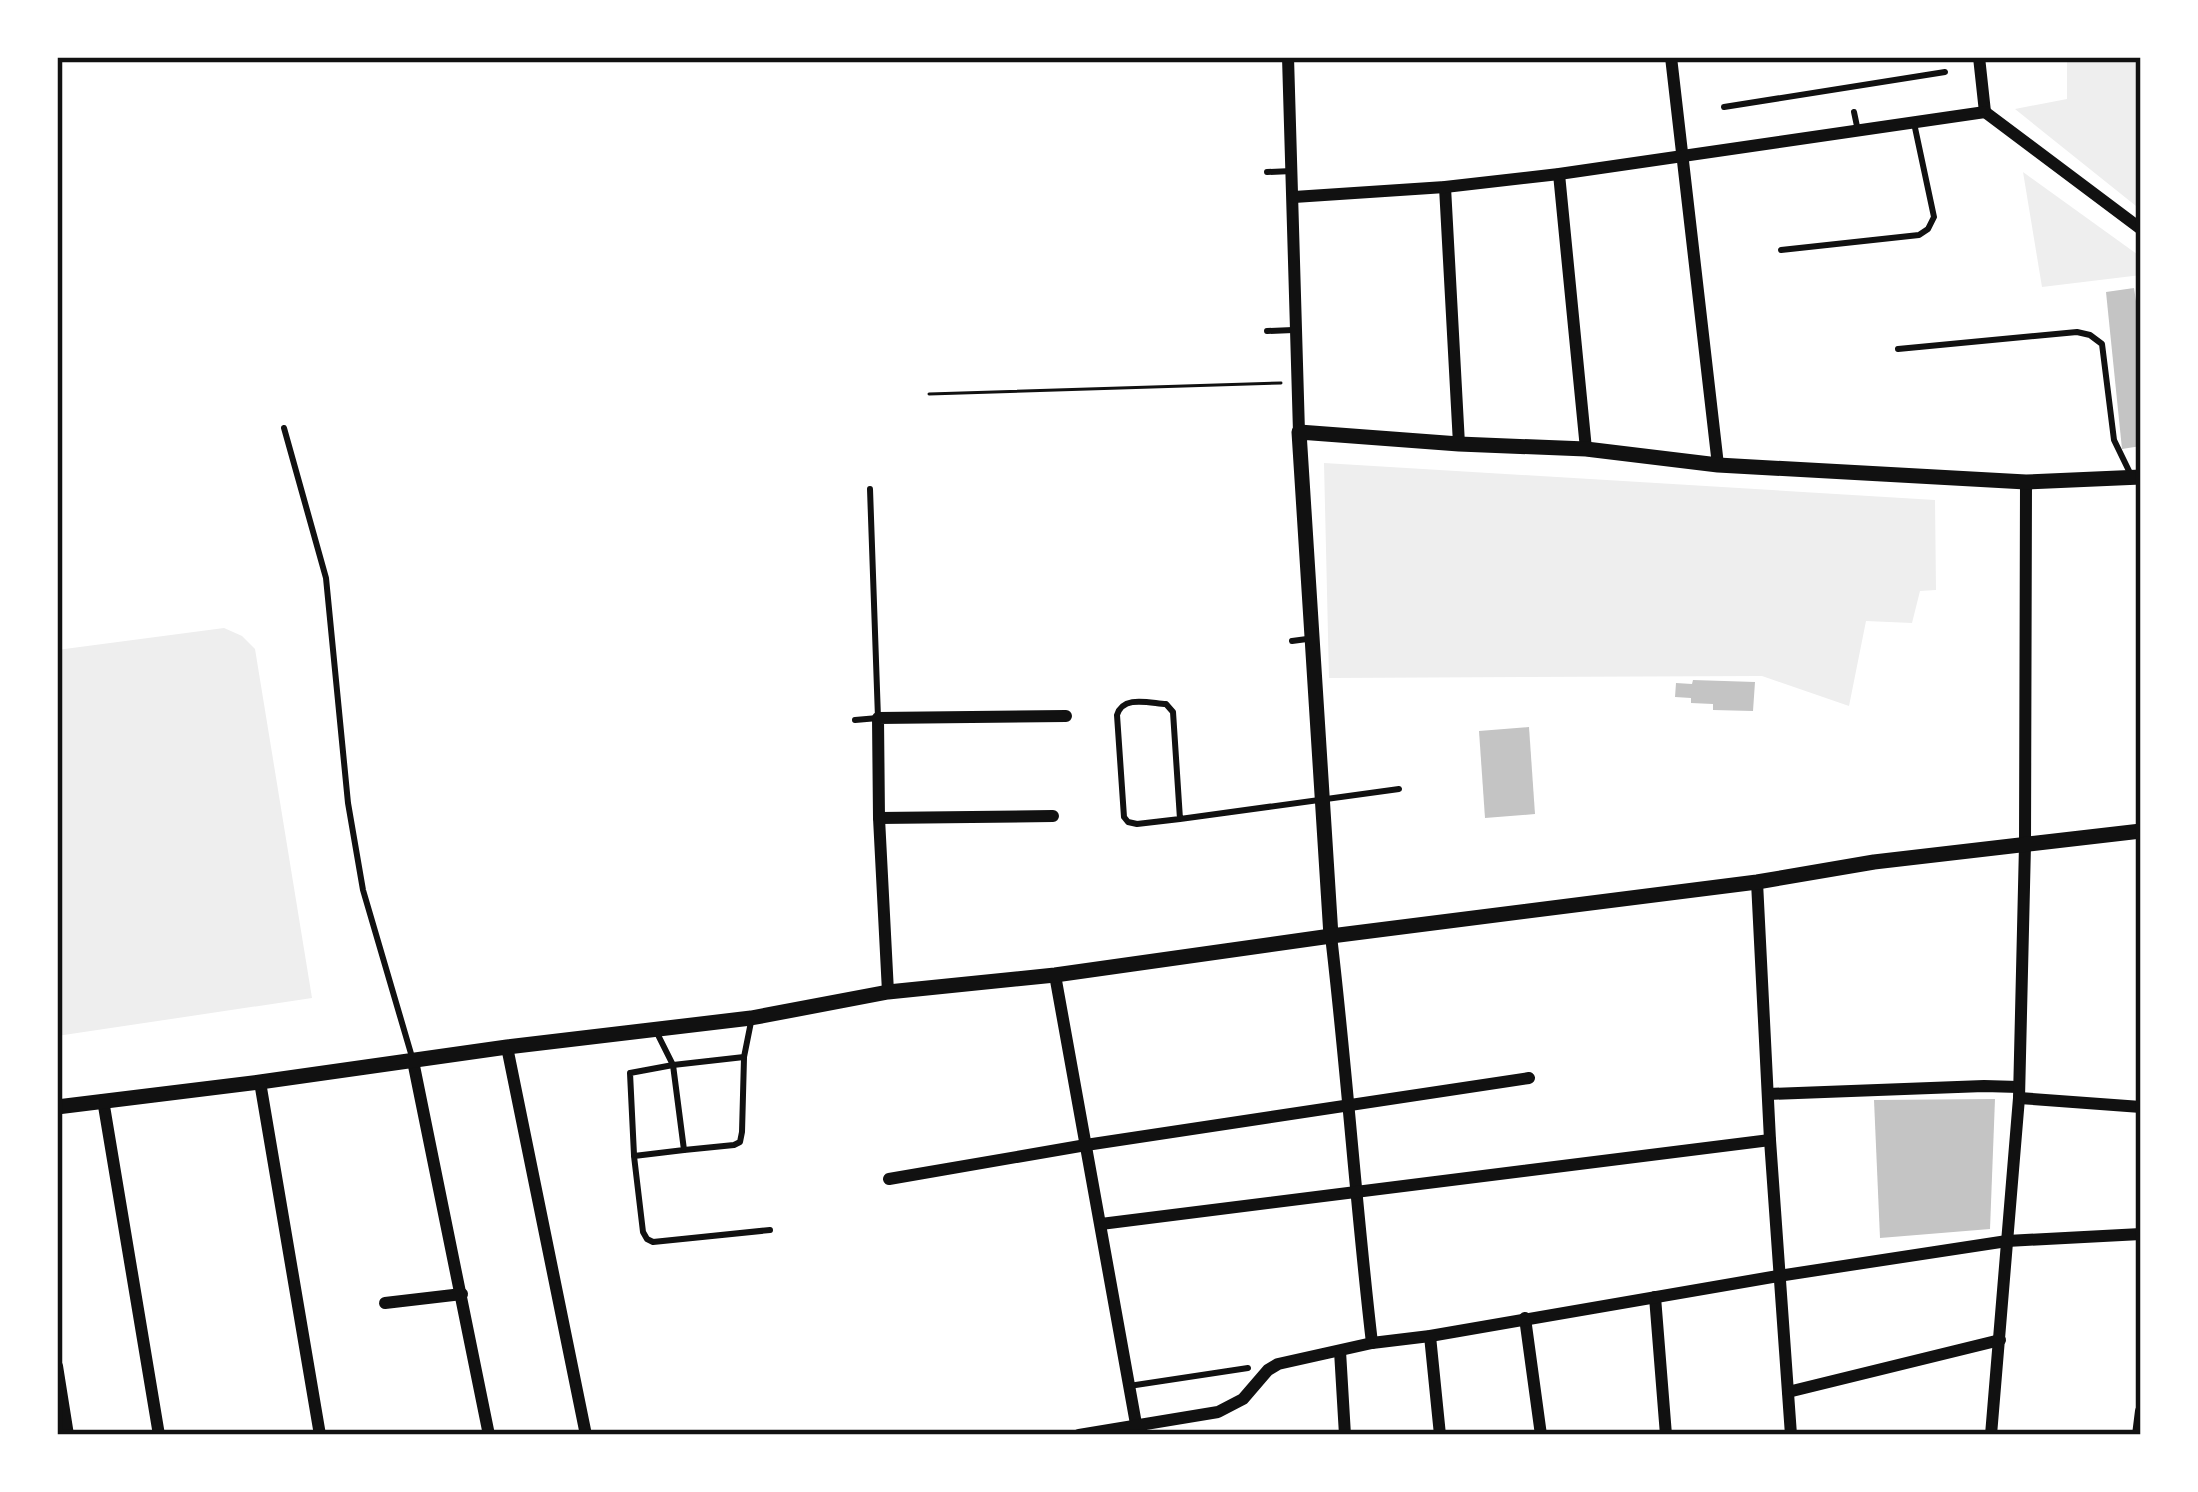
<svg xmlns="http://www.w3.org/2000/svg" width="2198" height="1492" viewBox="0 0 2198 1492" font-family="'Work Sans',sans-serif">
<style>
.green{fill:#eee}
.building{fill:#c4c4c4}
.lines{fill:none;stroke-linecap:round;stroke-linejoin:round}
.path{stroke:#111;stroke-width:3}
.service{stroke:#111;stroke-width:6}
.minor{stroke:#111;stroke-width:12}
.tertiary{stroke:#111;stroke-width:15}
.neatline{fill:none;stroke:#111;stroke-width:4.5}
</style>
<rect width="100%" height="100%" fill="#fff"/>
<!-- green -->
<g class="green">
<path d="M2067,57H2141V210L2015,109L2067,99Z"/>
<path d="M2023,172L2141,257V275L2042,287Z"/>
<path d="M1324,463L1935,500L1936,590L1920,591L1912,623L1866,621L1849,706L1762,676L1329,678Z"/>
<path d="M224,628L242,636L255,649L312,998L57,1036V650Z"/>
</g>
<!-- building -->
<g class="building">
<path d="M2134,288L2141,334V446L2122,449L2106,292Z"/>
<path d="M1693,680L1755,682L1753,711L1713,710V704L1691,703V698L1675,697L1676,683L1692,684Z"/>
<path d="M1529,727L1535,814L1485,818L1479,731Z"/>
<path d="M1995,1099L1990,1229L1880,1238L1874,1100Z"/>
</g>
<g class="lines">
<!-- path -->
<path class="path" d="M929,394L1281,383"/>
<!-- service -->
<g class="service">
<path d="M1724,107L1945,72"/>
<path d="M1854,112L1858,131"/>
<path d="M1267,172L1292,171"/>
<path d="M1781,250L1919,235L1928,229L1934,217L1914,123"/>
<path d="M1267,331L1293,330"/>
<path d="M1898,349L2077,332L2090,335L2102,344L2114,440L2131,475"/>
<path d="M284,428L326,578L348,803L363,890L412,1057"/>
<path d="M1292,641L1307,639"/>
<path d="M855,720L878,718L870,489"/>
<path d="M1180,819L1173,712L1166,704C1149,703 1123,695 1117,715L1124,817L1128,822L1137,824L1180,819L1399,789"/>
<path d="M657,1033L673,1065L684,1150L634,1156L643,1232L647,1239L653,1242L770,1230"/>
<path d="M684,1150L734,1145L740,1142L742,1132L744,1058"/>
<path d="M634,1155L630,1073L673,1065L744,1057L751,1022"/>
<path d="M1129,1386L1248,1368"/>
</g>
<!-- minor -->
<g class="minor">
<path d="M1288,57L1299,432"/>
<path d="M1671,57L1718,465"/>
<path d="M1979,57L1985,112"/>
<path d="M1985,112L2141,229"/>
<path d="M1559,174L1586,449"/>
<path d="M1445,187L1459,444"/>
<path d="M1294,197L1445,187L1559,174L1985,112"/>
<path d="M879,818L1053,816"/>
<path d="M1757,882L1770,1140L1791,1435"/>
<path d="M1331,936C1347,1071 1356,1207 1372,1343"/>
<path d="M1055,975L1138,1435"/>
<path d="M888,992L879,818L878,718L1066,716"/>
<path d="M507,1047L586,1435"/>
<path d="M413,1061L489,1435"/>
<path d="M260,1082L320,1435"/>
<path d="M1768,1094L1984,1086L2019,1087"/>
<path d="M2019,1098L2141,1107"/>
<path d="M103,1100L159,1435"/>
<path d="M889,1179L1086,1145L1529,1078"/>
<path d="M1101,1224L1770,1140"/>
<path d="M1655,1297L1666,1435"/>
<path d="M385,1303L462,1294"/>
<path d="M1525,1318L1541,1435"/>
<path d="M1430,1336L1440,1435"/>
<path d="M1340,1351L1345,1435"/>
<path d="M57,1366L68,1435"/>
<path d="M1788,1392L2000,1340"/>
<path d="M1079,1435L1218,1412L1243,1399L1268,1370L1278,1364L1372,1343L1430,1336L1778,1276L2007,1241L2141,1234"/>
<path d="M1991,1435L2019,1098L2025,845L2026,482"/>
<path d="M2138,1435L2141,1411"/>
</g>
<!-- tertiary -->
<g class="tertiary">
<path d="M1331,936L1299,432L1459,444L1586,449L1718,465L2026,482L2141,477"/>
<path d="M57,1107L260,1082L507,1047L751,1018L888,992L1055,975L1331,936L1757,882L1874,862L2141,831"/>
</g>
</g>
<!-- border -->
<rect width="2198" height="1492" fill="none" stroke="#ffffff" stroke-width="120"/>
<rect x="60" y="60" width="2078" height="1372" class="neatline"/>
</svg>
